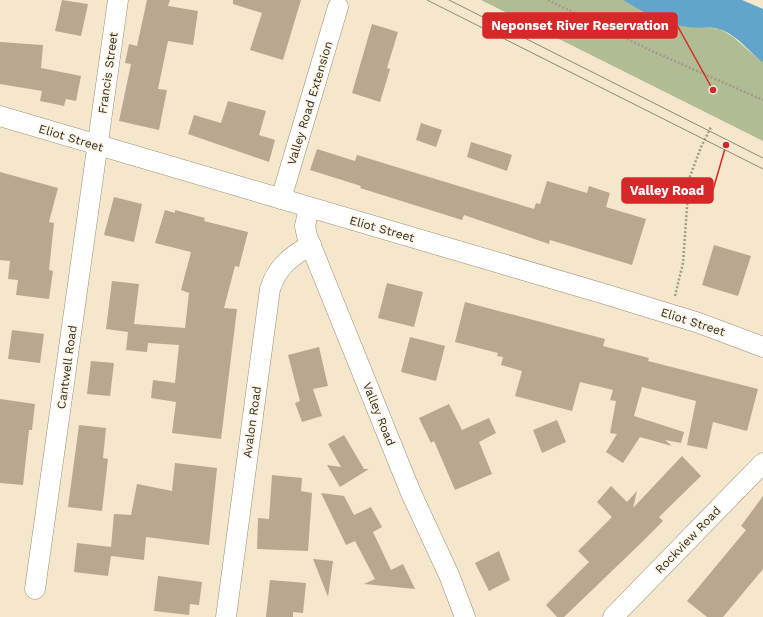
<svg xmlns="http://www.w3.org/2000/svg" width="763" height="617" viewBox="0 0 763 617" font-family="'Work Sans',sans-serif">
<style>
.green{fill:#b0bd94}
.water{fill:#61a5cb}
.building{fill:#b6a990}
.lines{fill:none;stroke-linecap:round;stroke-linejoin:round}
.minor-casing{stroke:#998d74;stroke-width:21}
.path{stroke:#a59a86;stroke-width:2.5;stroke-dasharray:2 2;stroke-linecap:butt}
.minor{stroke:#fff;stroke-width:20}
.tram{stroke:#918875;stroke-width:1}
.labels{text-anchor:middle;dominant-baseline:central;stroke-width:3;stroke-linejoin:round;paint-order:stroke}
.street-label{font-size:12px;fill:#322d23;stroke:#fdf5e5}
.leader{fill:none;stroke:#d62828;stroke-width:1.5}
.callout-dot{fill:#d62828;stroke:#fdf5e5;stroke-width:1.5}
.callout{fill:#d62828;stroke:#d62828;stroke-width:1.5}
.callout-label{font-size:13px;text-anchor:middle;font-weight:bold;fill:#fff}
</style>
<rect width="100%" height="100%" fill="#f5e7cc"/>
<!-- green -->
<path class="green" d="M481,0H623L633,6L705,27L720,29L733,37L763,63V141Z"/>
<!-- water -->
<path class="water" d="M623,0H742L763,9V63C750,52 736,34 719,29C709,26 698,29 688,27C666,24 642,12 623,0Z"/>
<!-- building -->
<g class="building">
<path d="M62,0L88,4L81,36L55,31Z"/>
<path d="M147,0H170L168,6L198,11L193,45L168,41L158,89L167,90L159,130L119,121L131,64L125,63L129,44L137,46Z"/>
<path d="M233,0H301L283,60L250,50L262,13L233,4Z"/>
<path d="M372,24L398,32L387,68L390,69L380,102L352,93Z"/>
<path d="M0,42L43,45L41,68L81,76L76,101L66,99L64,106L40,101L42,91L0,84Z"/>
<path d="M228,101L266,111L259,135L275,140L269,162L188,134L194,115L221,123Z"/>
<path d="M421,123L442,130L436,147L416,140Z"/>
<path d="M471,142L512,155L507,171L467,157Z"/>
<path d="M317,149L355,161L357,155L534,209L536,203L540,204L547,181L587,193L589,186L610,193L606,207L646,219L632,265L550,240L549,244L464,215L462,220L360,188L361,186L310,170Z"/>
<path d="M0,172L58,188L49,222L54,223L49,270L53,271L49,299L16,295L18,280L8,279L10,261L0,260Z"/>
<path d="M114,197L142,204L134,242L104,235Z"/>
<path d="M165,210L175,213V210L205,218L204,221L248,232L239,267L235,266L224,308L237,309L221,439L172,433L176,402L151,398L153,380L175,383L179,345L148,343L147,352L126,350L128,332L106,329L112,281L139,284L134,324L185,328L189,293L181,290L191,252L155,243Z"/>
<path d="M714,245L751,256L738,296L702,285Z"/>
<path d="M387,283L423,292L414,327L378,318Z"/>
<path d="M465,302L605,339L603,346L649,358L648,361L758,389L747,431L713,422L707,449L687,445L696,401L642,387L634,416L684,432L681,443L665,440L672,446L640,437L623,463L606,452L617,434L610,433L616,401L610,400L613,390L580,382L572,411L515,396L522,371L501,365L503,357L497,356L498,353L455,342Z"/>
<path d="M12,330L44,334L40,363L8,359Z"/>
<path d="M410,337L445,346L436,381L401,372Z"/>
<path d="M319,347L328,386L313,389L322,416L302,422L295,403L300,401L288,355Z"/>
<path d="M91,361L114,363L110,396L87,394Z"/>
<path d="M0,399L35,404L32,430H29L23,485L0,483Z"/>
<path d="M449,404L462,430L489,418L496,433L479,442L492,474L455,490L434,441L431,443L419,418Z"/>
<path d="M557,420L566,442L542,453L533,430Z"/>
<path d="M79,425L106,428L103,458L108,459L102,511L68,507Z"/>
<path d="M344,435L364,469H369L340,487L327,465L341,467L328,444Z"/>
<path d="M682,456L701,476L659,517L663,521L640,544L564,617H557L546,605L589,562L578,551L612,517L597,502L611,486L627,502L637,491L633,508Z"/>
<path d="M175,463L217,468L209,545L146,537L144,560L111,556L108,576L74,572L77,543L111,547L114,514L131,515L137,484L172,491Z"/>
<path d="M272,475L302,478L301,491L312,493L308,551L257,549L258,518L269,519Z"/>
<path d="M321,493L344,496L354,515L371,507L382,527L373,532L391,570L403,564L415,589L364,584L375,579L355,541L346,545Z"/>
<path d="M763,496V569L723,617H707L687,601L746,530L741,526Z"/>
<path d="M499,551L510,580L489,591L475,563Z"/>
<path d="M313,559L333,561L328,597Z"/>
<path d="M158,576L202,582L199,605L190,604L189,615L154,611Z"/>
<path d="M270,580L306,583L303,613L293,612V617H266Z"/>
</g>
<g class="lines">
<!-- minor casing -->
<g class="minor-casing">
<g id="minor">
<path d="M0,116L608,295L699,323L763,347"/>
<path d="M281,199L338,7"/>
<path d="M309,208L305,226L307,236L411,493L449,575L465,617"/>
<path d="M35,589L118,0"/>
<path d="M226,617L270,289C277,267 291,256 311,245"/>
<path d="M613,617L763,463"/>
</g>
</g>
<!-- path -->
<g class="path">
<path d="M548,0L652,51L763,100"/>
<path d="M675,296L683,263L689,179L701,147L711,127"/>
</g>
<!-- minor -->
<use href="#minor" class="minor"/>
<!-- tram -->
<g class="tram">
<path d="M427,0L763,169"/>
<path d="M449,0L763,158"/>
</g>
</g>
<g class="labels">
<!-- street labels -->
<g class="street-label">
<text transform="translate(108 73) rotate(-82)">Francis Street</text>
<text transform="translate(310 103) rotate(-73)">Valley Road Extension</text>
<text transform="translate(71 138) rotate(17)">Eliot Street</text>
<text transform="translate(382 229) rotate(16)">Eliot Street</text>
<text transform="translate(693 322) rotate(18)">Eliot Street</text>
<text transform="translate(67 367) rotate(-82)">Cantwell Road</text>
<text transform="translate(379 414) rotate(68)">Valley Road</text>
<text transform="translate(252 422) rotate(-82)">Avalon Road</text>
<text transform="translate(688 540) rotate(-46)">Rockview Road</text>
</g>
</g>
<!-- callouts -->
<path class="leader" d="M713 90L677 25M726 145L713 190"/>
<g class="callout-dot">
<circle cx="713" cy="90" r="4"/>
<circle cx="726" cy="145" r="4"/>
</g>
<g class="callout">
<rect x="483" y="13" width="194" height="25" rx="4"/>
<rect x="622" y="178" width="91" height="25" rx="4"/>
</g>
<g class="callout-label">
<text x="580" y="30">Neponset River Reservation</text>
<text x="667" y="195">Valley Road</text>
</g>
</svg>
